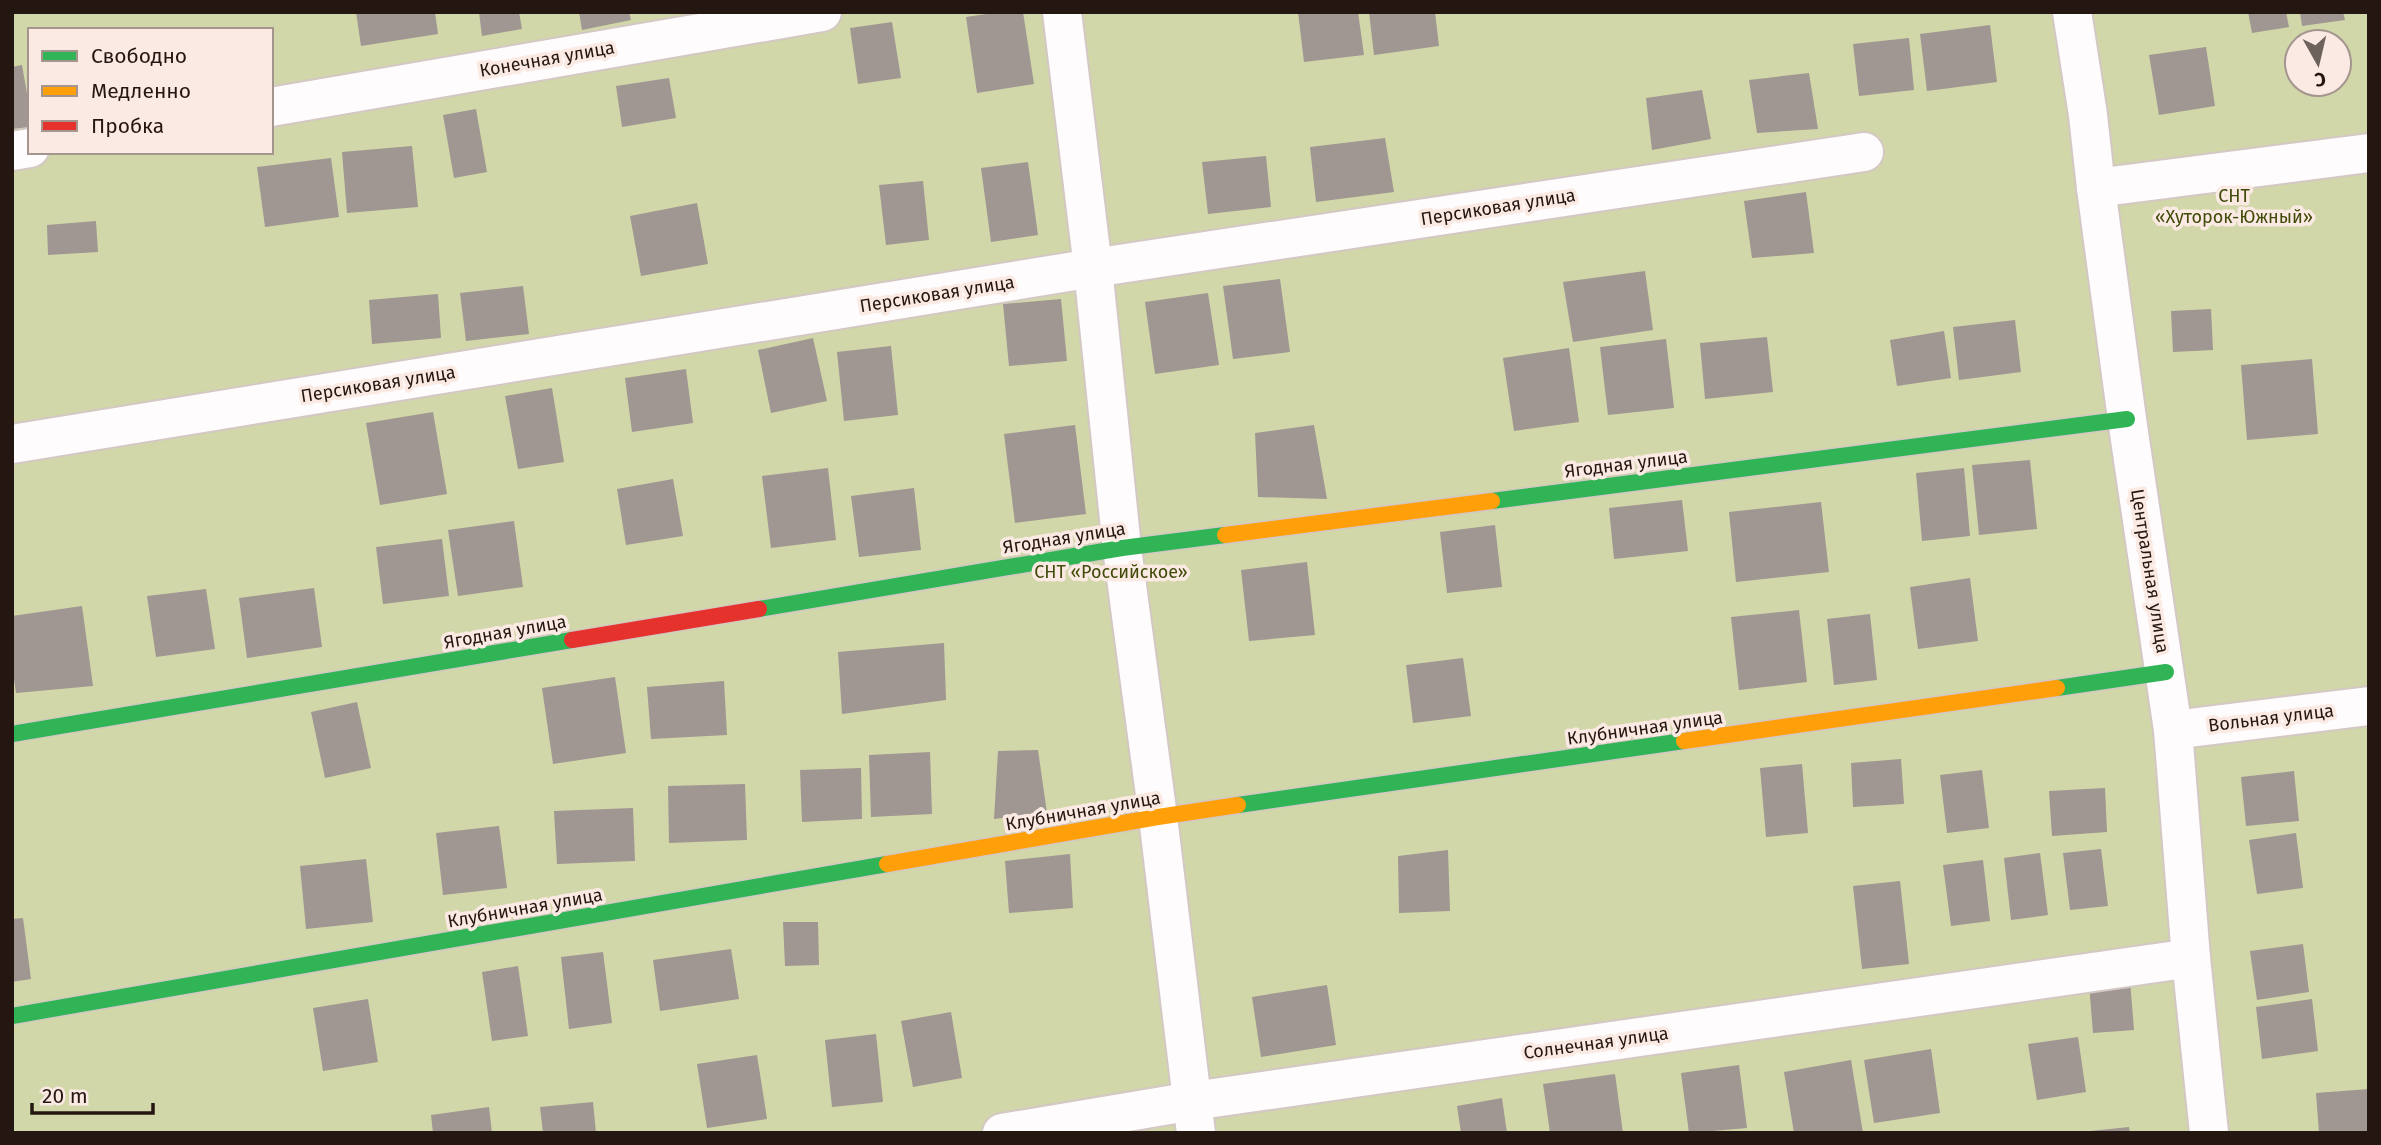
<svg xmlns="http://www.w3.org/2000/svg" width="2381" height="1145" viewBox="0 0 2381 1145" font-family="'Fira Sans',sans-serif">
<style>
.green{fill:#d2d7a9;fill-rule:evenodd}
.building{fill:#a09692}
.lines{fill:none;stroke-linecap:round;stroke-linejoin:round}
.street-casing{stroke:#d3c8c3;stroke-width:42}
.fast-casing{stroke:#d3c8c3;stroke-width:19}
.slow-casing{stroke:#d3c8c3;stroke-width:19}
.jam-casing{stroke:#d3c8c3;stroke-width:19}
.street{stroke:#fefcfc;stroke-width:38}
.fast{stroke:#30b455;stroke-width:16}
.slow{stroke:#ff9f0a;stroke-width:16}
.jam{stroke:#e5322d;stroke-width:16}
.labels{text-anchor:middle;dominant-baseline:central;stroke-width:7;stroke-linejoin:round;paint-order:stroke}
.street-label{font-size:18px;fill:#241711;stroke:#faeae3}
.park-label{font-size:18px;fill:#404a09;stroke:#faeae3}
</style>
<rect width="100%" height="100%" fill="#f5ece8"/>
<!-- green -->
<path class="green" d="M12,12H2369V1133H12ZM30,30H271V152H30ZM2297,42H2339V84H2297Z"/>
<!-- building -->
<g class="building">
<path d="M356,12H435L438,34L361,46Z"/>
<path d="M479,12H519L522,29L482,36Z"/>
<path d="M579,12H629L631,20L582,30Z"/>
<path d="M1000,12H1023L1034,84L977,93L966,17Z"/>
<path d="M1298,12H1358L1364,55L1304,62Z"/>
<path d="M1369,12H1435L1439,46L1374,55Z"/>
<path d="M2248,12H2286L2289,27L2252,33Z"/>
<path d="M2300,12H2343L2345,20L2302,26Z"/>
<path d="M892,22L901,78L858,84L850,28Z"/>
<path d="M1990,25L1997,82L1927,91L1920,34Z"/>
<path d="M1909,38L1914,90L1859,96L1853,44Z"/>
<path d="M2206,47L2215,106L2159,115L2149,55Z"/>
<path d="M22,65L30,111V127L12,129V67Z"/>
<path d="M1809,73L1818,129L1757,133L1749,80Z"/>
<path d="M669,78L676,118L622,127L616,86Z"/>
<path d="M1702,90L1711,139L1652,150L1646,98Z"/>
<path d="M476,109L487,172L454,178L443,115Z"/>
<path d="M1385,138L1394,192L1316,202L1310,147Z"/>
<path d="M412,146L418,207L347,213L342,152Z"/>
<path d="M1266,156L1271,207L1208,214L1202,162Z"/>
<path d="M331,158L339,217L265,227L257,167Z"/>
<path d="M1028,162L1038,235L991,242L981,168Z"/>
<path d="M923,181L929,240L886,245L879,185Z"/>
<path d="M1806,192L1814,253L1752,258L1744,201Z"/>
<path d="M697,203L708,264L641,276L630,216Z"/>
<path d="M96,221L98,252L48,255L47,225Z"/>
<path d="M1645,271L1653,330L1573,342L1563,282Z"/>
<path d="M1280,279L1290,352L1233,359L1223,286Z"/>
<path d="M523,286L529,334L466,341L460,293Z"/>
<path d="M1208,293L1219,365L1155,374L1145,302Z"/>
<path d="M438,294L441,338L372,344L369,300Z"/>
<path d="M1061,299L1067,361L1009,366L1003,304Z"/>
<path d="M2211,309L2213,350L2173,352L2171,311Z"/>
<path d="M2015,320L2021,372L1959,380L1953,327Z"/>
<path d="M1944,331L1951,378L1897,386L1890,340Z"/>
<path d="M1767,337L1773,392L1705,399L1700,343Z"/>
<path d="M813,338L827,401L771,413L758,350Z"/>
<path d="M1666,339L1674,408L1608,415L1600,347Z"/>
<path d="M891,346L898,415L844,421L837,352Z"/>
<path d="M1569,348L1579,422L1514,431L1503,358Z"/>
<path d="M2312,359L2318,434L2247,440L2241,365Z"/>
<path d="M686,369L693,423L632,432L625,378Z"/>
<path d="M552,388L564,462L518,469L505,396Z"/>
<path d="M433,412L447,494L380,505L366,423Z"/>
<path d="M1075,425L1086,514L1015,523L1004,434Z"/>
<path d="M1314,425L1327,499L1258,497L1255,433Z"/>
<path d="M2030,460L2037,529L1979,535L1972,465Z"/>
<path d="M828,468L836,540L771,548L762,476Z"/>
<path d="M1964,468L1970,536L1922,541L1916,473Z"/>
<path d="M673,479L683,536L626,545L617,489Z"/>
<path d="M914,488L921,550L859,557L851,496Z"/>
<path d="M1682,500L1688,551L1614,559L1609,508Z"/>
<path d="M1821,502L1829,572L1736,582L1729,512Z"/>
<path d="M514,521L523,587L458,596L448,530Z"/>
<path d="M1495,525L1502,587L1447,593L1440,532Z"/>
<path d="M442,539L449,596L383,604L376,547Z"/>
<path d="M1307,562L1315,635L1249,641L1241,570Z"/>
<path d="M1970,578L1978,641L1918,649L1910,587Z"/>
<path d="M314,588L322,647L247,658L239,598Z"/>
<path d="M206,589L215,649L156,657L147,596Z"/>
<path d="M82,606L93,686L16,693L12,665V616Z"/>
<path d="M1799,610L1807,682L1739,690L1731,617Z"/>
<path d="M1870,614L1877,680L1834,685L1827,619Z"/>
<path d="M944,643L946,700L842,714L838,652Z"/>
<path d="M1463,658L1471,716L1413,723L1406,665Z"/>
<path d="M615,677L626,753L553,764L542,688Z"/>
<path d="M724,681L727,735L651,739L647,687Z"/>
<path d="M357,702L371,768L325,778L311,712Z"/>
<path d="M1038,750L1047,813L994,819L998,751Z"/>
<path d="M930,752L932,814L871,817L869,755Z"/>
<path d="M1901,759L1904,804L1853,807L1851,763Z"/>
<path d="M1802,764L1808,833L1766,837L1760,768Z"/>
<path d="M861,768L862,819L802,822L800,770Z"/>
<path d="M1982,770L1989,828L1947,833L1940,775Z"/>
<path d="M2294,771L2299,821L2246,826L2241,777Z"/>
<path d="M745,784L747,840L669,843L668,786Z"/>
<path d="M2105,788L2107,832L2052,836L2049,791Z"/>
<path d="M633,808L635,861L557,864L554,811Z"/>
<path d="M499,826L507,888L443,895L436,833Z"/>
<path d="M2296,833L2303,888L2257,894L2249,840Z"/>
<path d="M2101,849L2108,906L2070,910L2063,853Z"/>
<path d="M1448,850L1450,911L1399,913L1398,856Z"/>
<path d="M2040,853L2048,915L2011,920L2004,858Z"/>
<path d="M1070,854L1073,908L1009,913L1005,861Z"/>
<path d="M366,859L373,922L306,929L300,866Z"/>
<path d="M1983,860L1990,921L1951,926L1943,865Z"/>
<path d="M1900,881L1909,964L1862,969L1853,886Z"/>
<path d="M23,918L31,979L12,982V919Z"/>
<path d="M783,922H818L819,965L785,966Z"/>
<path d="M2303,944L2309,992L2257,1000L2250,951Z"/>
<path d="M731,949L739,999L660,1011L653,960Z"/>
<path d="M603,952L612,1023L569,1029L561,957Z"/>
<path d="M518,966L528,1036L492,1041L482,972Z"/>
<path d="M2130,980L2134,1030L2093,1033L2089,984Z"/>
<path d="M1327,985L1336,1045L1261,1057L1252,997Z"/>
<path d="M368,999L378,1062L323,1071L313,1008Z"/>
<path d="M2312,999L2318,1051L2262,1059L2256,1007Z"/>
<path d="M951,1012L962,1078L913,1087L901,1021Z"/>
<path d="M876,1034L883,1102L832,1107L825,1040Z"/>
<path d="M2078,1037L2086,1092L2037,1100L2028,1044Z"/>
<path d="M1931,1049L1940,1113L1874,1123L1864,1060Z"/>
<path d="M757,1055L767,1119L707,1128L697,1064Z"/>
<path d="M1851,1060L1863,1133H1794L1784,1072Z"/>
<path d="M1739,1065L1747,1128L1689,1133L1681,1073Z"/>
<path d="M1615,1074L1623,1133H1550L1543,1084Z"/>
<path d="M2369,1089V1133H2319L2316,1093Z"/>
<path d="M1502,1098L1507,1133H1461L1457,1106Z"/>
<path d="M593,1102L596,1133H543L540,1107Z"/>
<path d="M489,1107L492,1133H433L431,1115Z"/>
<path d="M2129,1127L2130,1133H2091L2090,1131Z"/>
</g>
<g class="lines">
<!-- street casing -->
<g class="street-casing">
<g id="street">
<path d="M1062,12L1093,268L1122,548L1158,817L1196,1133"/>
<path d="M2072,12L2088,115L2096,188L2127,419L2173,730L2191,958L2209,1133"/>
<path d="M271,107L822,12"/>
<path d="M12,151L30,148"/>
<path d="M2096,188L2369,153"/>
<path d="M12,444L1093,268L1864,152"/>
<path d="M2173,730L2369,706"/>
<path d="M1002,1133L1193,1101L2191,958"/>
</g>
</g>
<!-- fast casing -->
<g class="fast-casing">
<g id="fast">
<path d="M1492,501L2127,419"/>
<path d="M759,609L1122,548L1225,535"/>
<path d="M2057,688L2166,672"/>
<path d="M12,734L572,640"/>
<path d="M1238,805L1684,741"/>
<path d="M12,1016L887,864"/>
</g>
</g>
<!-- slow casing -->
<g class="slow-casing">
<g id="slow">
<path d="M1225,535L1492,501"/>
<path d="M1684,741L2057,688"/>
<path d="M887,864L1158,817L1238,805"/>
</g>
</g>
<!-- jam casing -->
<g class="jam-casing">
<path id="jam" d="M572,640L759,609"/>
</g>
<!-- street -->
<use href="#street" class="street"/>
<!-- fast -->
<use href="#fast" class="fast"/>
<!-- slow -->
<use href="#slow" class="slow"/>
<!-- jam -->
<use href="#jam" class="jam"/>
</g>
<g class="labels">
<!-- street labels -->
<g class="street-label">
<text transform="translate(547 59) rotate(-10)">Конечная улица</text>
<text transform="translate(1498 207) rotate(-9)">Персиковая улица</text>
<text transform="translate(937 294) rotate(-9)">Персиковая улица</text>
<text transform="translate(378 384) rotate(-9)">Персиковая улица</text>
<text transform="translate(1626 464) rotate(-7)">Ягодная улица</text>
<text transform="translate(1064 538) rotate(-9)">Ягодная улица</text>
<text transform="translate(2150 571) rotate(81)">Центральная улица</text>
<text transform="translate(505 632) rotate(-10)">Ягодная улица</text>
<text transform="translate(2271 718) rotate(-7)">Вольная улица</text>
<text transform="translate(1645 728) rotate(-8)">Клубничная улица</text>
<text transform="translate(1083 811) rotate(-10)">Клубничная улица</text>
<text transform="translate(525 908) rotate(-10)">Клубничная улица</text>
<text transform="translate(1596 1043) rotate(-8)">Солнечная улица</text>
</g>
<!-- park labels -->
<g class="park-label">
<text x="2234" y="196">СНТ<tspan x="2234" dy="21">«Хуторок-Южный»</tspan></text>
<text x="1111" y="572">СНТ «Российское»</text>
</g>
</g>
<!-- border -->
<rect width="2381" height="1145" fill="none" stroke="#241711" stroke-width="28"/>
<!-- legend -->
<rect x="28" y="28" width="245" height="126" fill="#faeae3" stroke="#a4968f" stroke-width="2"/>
<rect x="42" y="51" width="35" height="10" fill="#30b455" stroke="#a4968f" stroke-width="2"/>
<text x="91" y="63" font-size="21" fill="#241711">Свободно</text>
<rect x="42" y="86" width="35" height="10" fill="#ff9f0a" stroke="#a4968f" stroke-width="2"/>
<text x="91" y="98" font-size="21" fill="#241711">Медленно</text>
<rect x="42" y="121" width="35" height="10" fill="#e5322d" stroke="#a4968f" stroke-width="2"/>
<text x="91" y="133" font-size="21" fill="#241711">Пробка</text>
<!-- north arrow -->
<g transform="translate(2318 63) rotate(172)"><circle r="33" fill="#faeae3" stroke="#a4968f" stroke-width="2"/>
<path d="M0-5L12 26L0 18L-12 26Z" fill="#6d625c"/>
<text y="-10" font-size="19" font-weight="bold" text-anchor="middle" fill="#241711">С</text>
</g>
<!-- scale -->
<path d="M32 1103v10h121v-10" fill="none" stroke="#241711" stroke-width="3.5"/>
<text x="42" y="1103" font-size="21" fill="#241711" stroke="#faeae3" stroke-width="5" paint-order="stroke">20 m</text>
</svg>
